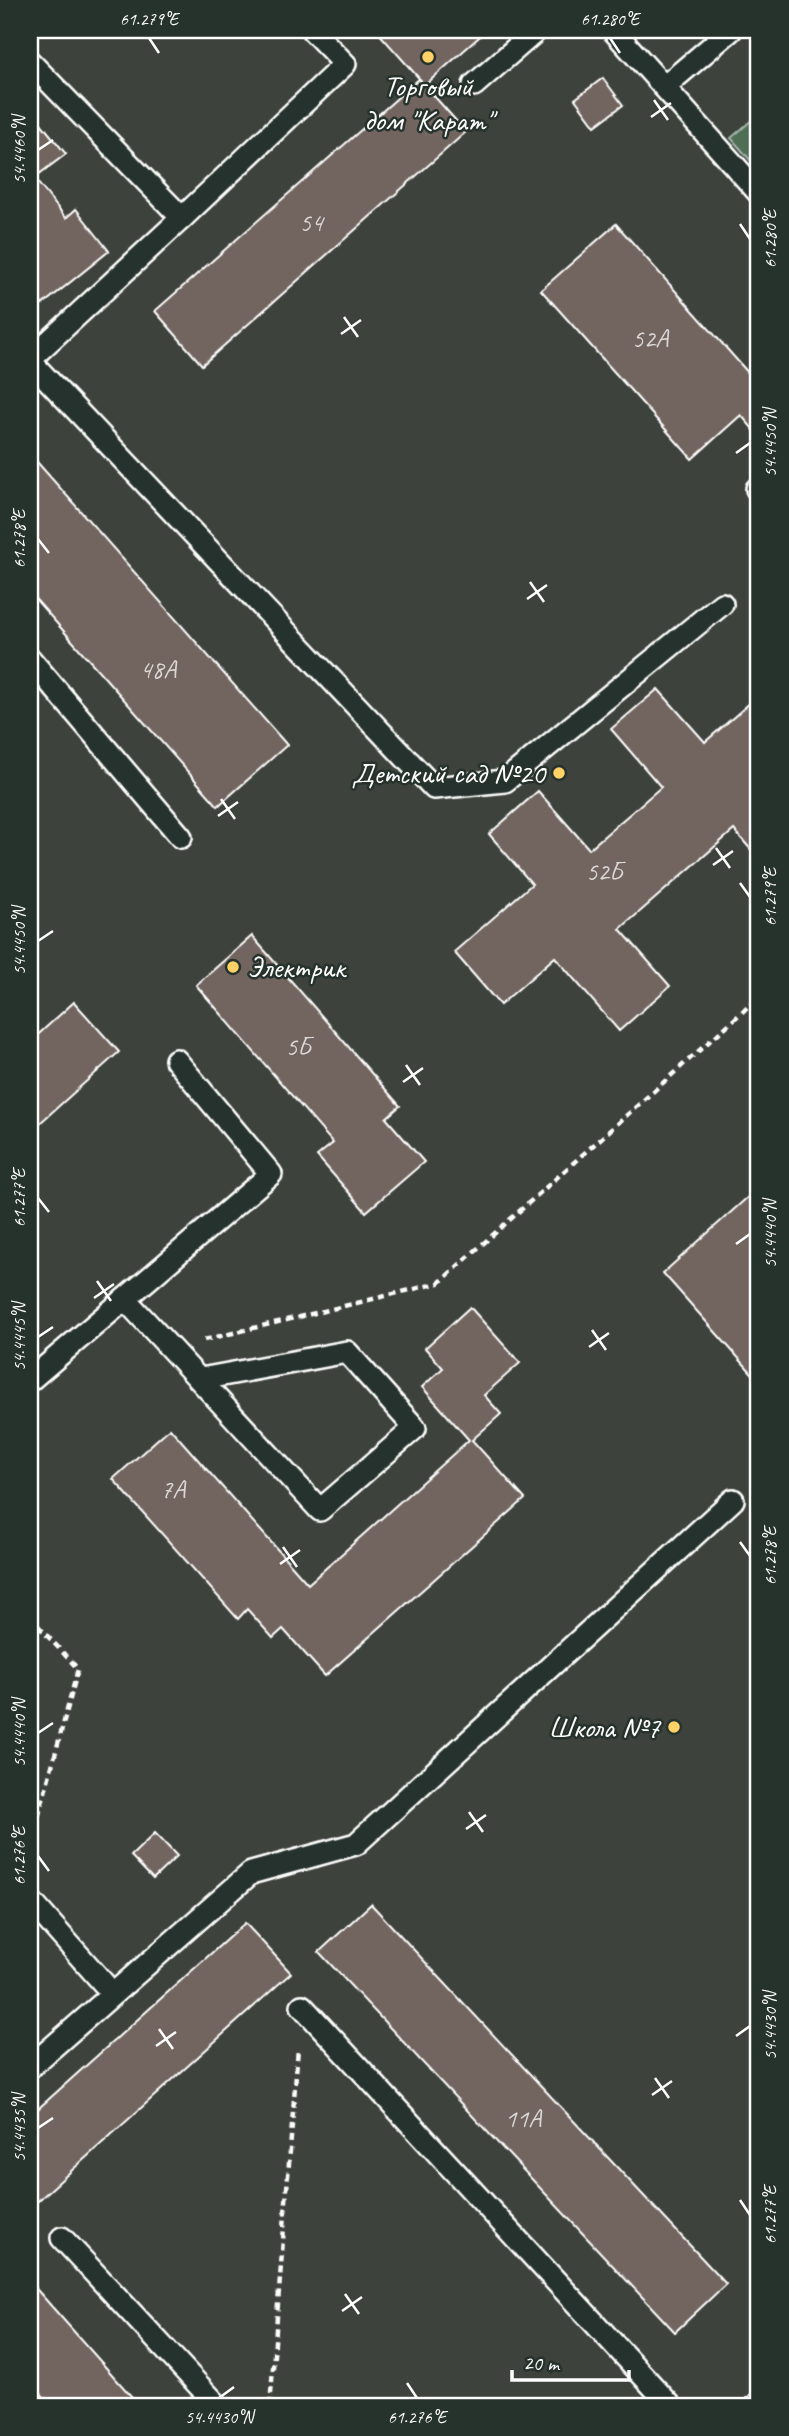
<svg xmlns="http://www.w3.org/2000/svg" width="789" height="2436" viewBox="0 0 789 2436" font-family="Caveat,sans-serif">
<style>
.green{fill:#4f6e57;stroke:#a7b6ab;stroke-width:2}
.building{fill:#72655e;stroke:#fff;stroke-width:2}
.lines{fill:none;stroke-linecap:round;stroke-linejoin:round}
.service-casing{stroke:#fff;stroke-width:26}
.path{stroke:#fff;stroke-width:4.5;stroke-dasharray:7 5;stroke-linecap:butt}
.service{stroke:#26332d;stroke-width:21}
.ticks{fill:none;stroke:#fff;stroke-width:2.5}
.poi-dot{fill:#ffd166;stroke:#26332d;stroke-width:2.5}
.labels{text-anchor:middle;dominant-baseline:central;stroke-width:5;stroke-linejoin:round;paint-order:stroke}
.number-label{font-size:26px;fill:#dcd8d7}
.poi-label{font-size:30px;fill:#fff;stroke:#26332d;text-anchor:end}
.neatline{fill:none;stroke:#fff;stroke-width:2.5}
.ticks-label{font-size:18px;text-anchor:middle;fill:#fff}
</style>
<rect width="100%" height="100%" fill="#3d423c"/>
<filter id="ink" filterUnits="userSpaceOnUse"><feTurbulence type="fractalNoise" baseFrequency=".0143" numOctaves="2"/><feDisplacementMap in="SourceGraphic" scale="14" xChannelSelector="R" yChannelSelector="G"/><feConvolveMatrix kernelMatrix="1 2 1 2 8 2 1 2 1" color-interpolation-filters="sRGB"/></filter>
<g filter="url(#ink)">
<!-- green -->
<path class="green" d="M759,114V170L731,138Z"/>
<!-- building -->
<g class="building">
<path d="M376,30H487L425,85Z"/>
<path d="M603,78L623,105L595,126L575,99Z"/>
<path d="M419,79L466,132L202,365L155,311Z"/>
<path d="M40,122L66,154L34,178L66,218L76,209L109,251L42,305L30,290V130Z"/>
<path d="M616,224L759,385V436L741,415L692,459L541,290Z"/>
<path d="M30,454L287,745L218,806L30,593Z"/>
<path d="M658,689L705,742L759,695V859L734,830L620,929L670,986L619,1031L555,957L500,1005L454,952L532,884L489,834L538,791L589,849L661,787L611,729Z"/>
<path d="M252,936L400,1106L386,1118L424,1162L366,1212L317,1156L333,1143L196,985Z"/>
<path d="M74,1002L119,1052L30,1132V1042Z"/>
<path d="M759,1187V1379L758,1380L663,1273Z"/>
<path d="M470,1307L520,1363L484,1395L501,1414L472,1440L525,1499L325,1676L283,1629L273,1638L247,1609L238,1619L113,1479L170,1428L308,1584L469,1440L422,1387L443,1368L425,1348Z"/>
<path d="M155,1833L177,1856L153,1879L131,1856Z"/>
<path d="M371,1904L726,2284L675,2332L319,1952Z"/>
<path d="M245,1923L291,1973L30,2208V2116Z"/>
<path d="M30,2282L140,2406H52L30,2381Z"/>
</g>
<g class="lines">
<!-- service casing -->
<g class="service-casing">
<g id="service">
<path d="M613,30L759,193"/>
<path d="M30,62L182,218L345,64L312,30"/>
<path d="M474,85L537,30"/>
<path d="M664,87L731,30"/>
<path d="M30,359L182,218"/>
<path d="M30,361L434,788L505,781L722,604"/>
<path d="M757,489L759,491"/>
<path d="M30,659L181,837"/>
<path d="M125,1299L271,1174L176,1060"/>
<path d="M30,1380L125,1299L320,1510L415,1428L347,1352L201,1379"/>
<path d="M30,1900L113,1994"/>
<path d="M302,2006L671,2406"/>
<path d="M30,2067L251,1873L356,1844L733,1500"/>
<path d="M62,2238L218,2406"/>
<path d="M756,2406L759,2403"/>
</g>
</g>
<!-- path -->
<g class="path">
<path d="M204,1340L439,1283L759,997"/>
<path d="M30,1617L78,1669L30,1848"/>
<path d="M270,2406L298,2048"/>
</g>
<!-- service -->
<use href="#service" class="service"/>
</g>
</g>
<!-- ticks -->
<path class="ticks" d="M149,38L159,53M610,38L620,53M654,100L668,120M651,117L671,103M38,150L53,140M740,224L750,239M344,317L358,337M341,334L361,320M736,453L750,443M38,539L49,553M530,582L544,602M527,599L547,585M221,799L235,819M218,816L238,802M716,848L730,868M713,865L733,851M740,883L750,897M38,941L53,931M406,1065L420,1085M403,1082L423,1068M38,1198L49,1212M736,1244L750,1234M97,1281L111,1301M94,1298L114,1284M592,1330L606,1350M38,1337L53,1327M589,1347L609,1333M740,1542L750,1556M283,1547L297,1567M280,1564L300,1550M38,1733L53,1723M469,1812L483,1832M466,1829L486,1815M38,1856L49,1871M159,2029L173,2049M736,2036L750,2026M156,2046L176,2032M655,2078L669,2098M652,2095L672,2081M38,2128L53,2118M740,2200L750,2215M345,2294L359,2314M342,2311L362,2297M407,2383L417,2398M219,2398L234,2387"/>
<!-- markers -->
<g class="poi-dot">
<circle cx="428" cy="57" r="7"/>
<circle cx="559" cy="773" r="7"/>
<circle cx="233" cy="967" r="7"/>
<circle cx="674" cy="1727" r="7"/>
</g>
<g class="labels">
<!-- number labels -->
<g class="number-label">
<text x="311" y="222">54</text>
<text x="650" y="338">52А</text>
<text x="158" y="669">48А</text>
<text x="604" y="871">52Б</text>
<text x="298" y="1046">5Б</text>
<text x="173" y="1489">7А</text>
<text x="523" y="2118">11А</text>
</g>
<!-- poi labels -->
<g class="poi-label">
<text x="428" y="86" text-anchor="middle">Торговый<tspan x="428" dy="34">дом "Карат"</tspan></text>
<text x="545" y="773">Детский сад №20</text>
<text x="247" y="967" text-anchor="start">Электрик</text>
<text x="660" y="1727">Школа №7</text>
</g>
</g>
<!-- margin -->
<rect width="789" height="2436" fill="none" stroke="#26332d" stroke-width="77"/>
<!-- scale -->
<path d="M512 2370v10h117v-10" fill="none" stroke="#ffffff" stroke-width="3.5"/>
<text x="523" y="2370" font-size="21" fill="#ffffff" stroke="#26332d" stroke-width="5" paint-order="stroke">20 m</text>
<rect x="38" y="38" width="712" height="2360" class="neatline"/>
<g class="ticks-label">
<text x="149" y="25">61.279°E</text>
<text x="610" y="25">61.280°E</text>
<text transform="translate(19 150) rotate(-90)" y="6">54.4460°N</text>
<text transform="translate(770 239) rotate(-90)" y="6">61.280°E</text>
<text transform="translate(770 443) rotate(-90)" y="6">54.4450°N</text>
<text transform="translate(19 539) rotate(-90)" y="6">61.278°E</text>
<text transform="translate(770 897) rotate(-90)" y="6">61.279°E</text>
<text transform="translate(19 941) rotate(-90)" y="6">54.4450°N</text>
<text transform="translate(19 1198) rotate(-90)" y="6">61.277°E</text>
<text transform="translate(770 1234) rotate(-90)" y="6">54.4440°N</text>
<text transform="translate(19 1337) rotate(-90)" y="6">54.4445°N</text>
<text transform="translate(770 1556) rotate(-90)" y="6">61.278°E</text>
<text transform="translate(19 1733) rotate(-90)" y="6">54.4440°N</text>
<text transform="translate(19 1856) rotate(-90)" y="6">61.276°E</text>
<text transform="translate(770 2026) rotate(-90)" y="6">54.4430°N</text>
<text transform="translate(19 2128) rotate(-90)" y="6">54.4435°N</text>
<text transform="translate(770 2215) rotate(-90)" y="6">61.277°E</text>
<text x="219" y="2423">54.4430°N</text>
<text x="417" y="2423">61.276°E</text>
</g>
</svg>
